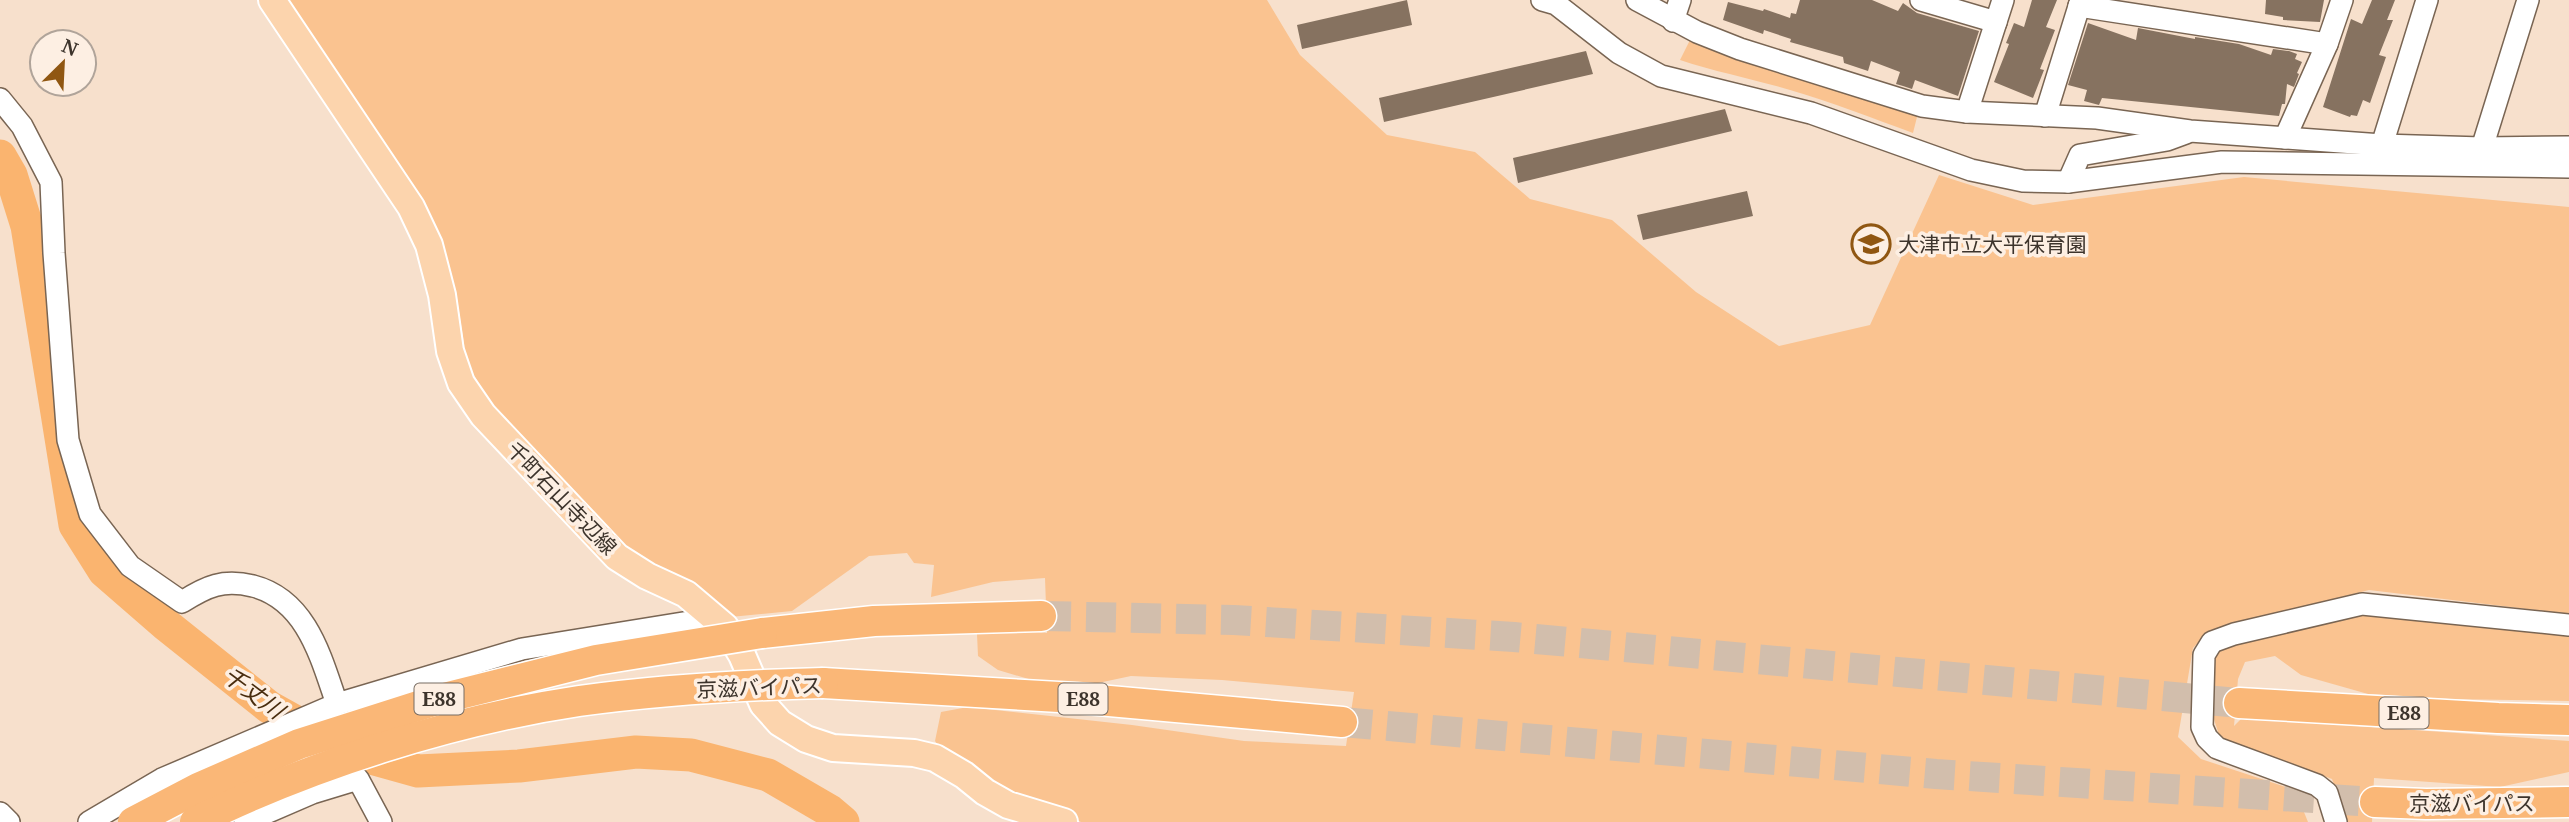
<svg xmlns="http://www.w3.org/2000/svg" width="2569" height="822" viewBox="0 0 2569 822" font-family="'Noto Serif','Noto Sans JP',serif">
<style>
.green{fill:#fac390}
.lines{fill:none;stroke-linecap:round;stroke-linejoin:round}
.river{stroke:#fab46f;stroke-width:33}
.building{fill:#867260}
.highway-tunnel{stroke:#d2beac;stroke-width:30;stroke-dasharray:30 15;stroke-linecap:butt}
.minor-casing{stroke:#796553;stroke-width:24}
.major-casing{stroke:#fff;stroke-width:30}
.highway-casing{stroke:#fff;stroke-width:33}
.minor{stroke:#fff;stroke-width:21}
.major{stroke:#fcd4ad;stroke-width:26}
.highway{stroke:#fab777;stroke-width:30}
.highway-bridge-casing{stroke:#fff;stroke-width:33;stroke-linecap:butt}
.highway-bridge{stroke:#fab777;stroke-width:30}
.labels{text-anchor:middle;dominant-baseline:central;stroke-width:7;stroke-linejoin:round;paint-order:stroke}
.shield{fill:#fdefe3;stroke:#776c63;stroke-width:2}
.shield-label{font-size:19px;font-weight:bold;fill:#3d342c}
.poi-label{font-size:21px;fill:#3d342c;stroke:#fdefe3;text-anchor:start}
.street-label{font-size:21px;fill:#3d342c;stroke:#fdefe3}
.water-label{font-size:23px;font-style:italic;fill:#492d0f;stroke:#fdefe3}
</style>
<rect width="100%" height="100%" fill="#f7e0cc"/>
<!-- green -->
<g class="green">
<path d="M284,0H1267L1300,55L1387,135L1475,152L1530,199L1612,220L1696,292L1779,346L1870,325L1939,175L2033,205L2244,177L2569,207V614L2369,590L2210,630L2193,648L2178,737L2201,759L2295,790L2308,822H1081L1053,809L1021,800L943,752L935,741L941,712L968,707L1132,725L1244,741L1346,746L1354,692L1222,680L1131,676L1098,683L1032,680L998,670L978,656L977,634L1006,628L1047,633L1045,578L993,582L931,597L934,565L914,563L907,553L869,556L792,611L730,617L636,556L589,514L499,419L467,363L456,292L428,219Z"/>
<path d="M1690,40L1919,109L1913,133C1872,118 1832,102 1790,90C1753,79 1716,72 1680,60Z"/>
<path d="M2368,610L2569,630V701L2449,699L2368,694L2301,675L2275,656L2245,662L2238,679L2234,726L2242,718L2569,741V772L2500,787L2374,778L2372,822H2348L2332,779L2220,738L2211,710L2216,651L2261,632Z"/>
</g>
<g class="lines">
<!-- river -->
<path class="river" d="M0,156L11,175L27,226L75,525L104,571L165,624L269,707L350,752L418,771L519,766L636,752L691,755L768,775L830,811L843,822"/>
</g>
<!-- building -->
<g class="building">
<path d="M1407,0L1412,25L1302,49L1297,25Z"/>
<path d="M1800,0H1872L1898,11L1903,3L1917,13L1979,31L1958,96L1915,80L1912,89L1903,86L1896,84L1900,72L1871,61L1868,71L1844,63L1843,57L1790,42L1791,39L1764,30L1763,34L1723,20L1728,2L1763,11L1764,9L1790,18L1791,13L1796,14Z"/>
<path d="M2032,0H2057L2046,27L2055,30L2040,69L2044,70L2033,98L1994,82L2009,44L2006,43L2014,23L2024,27Z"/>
<path d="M2266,0H2324L2320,22L2283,20V17L2265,14Z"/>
<path d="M2372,0H2395L2387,20H2393L2379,55L2386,57L2370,103L2363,100L2357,116L2351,115L2350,117L2323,107L2351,19L2362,24Z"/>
<path d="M2088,23L2136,40L2138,28L2195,39V37L2239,44L2271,55L2273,49L2289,51L2297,54L2295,59L2302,62L2297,73L2299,74L2294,87L2287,84L2285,104H2282L2279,116L2102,98L2099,105L2084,101L2087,90L2068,85Z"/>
<path d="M1586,51L1593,74L1384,122L1379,98Z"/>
<path d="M1725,109L1732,131L1518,183L1513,158Z"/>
<path d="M1747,191L1753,216L1643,240L1637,215Z"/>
</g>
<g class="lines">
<!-- highway-tunnel -->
<g class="highway-tunnel">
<path d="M1041,616L1234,620L1514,637L2239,703"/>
<path d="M1342,722L1936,774L2375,802"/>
</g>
<!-- minor casing -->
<g class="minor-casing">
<g id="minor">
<path d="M1542,0L1556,4L1619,53L1661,76L1811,113L1971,170L2023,181L2068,182L2222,162L2569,167"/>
<path d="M1637,0L1697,32L1740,49L1922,106L1967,112L2097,118L2190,131L2382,145L2482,148L2569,147"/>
<path d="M1921,0L1996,22"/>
<path d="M2079,6L2327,44"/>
<path d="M1673,21L1680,0"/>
<path d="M0,99L22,126L51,182L54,253L68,440L90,514L130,566L182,602C207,586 223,579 253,586C307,600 321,658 337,704L162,779L89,822"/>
<path d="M1967,112L2003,0"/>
<path d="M2045,116L2081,0"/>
<path d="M2285,138L2327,44L2342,0"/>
<path d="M2382,145L2427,0"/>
<path d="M2482,148L2528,0"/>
<path d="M2068,182L2080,155L2167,140L2186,133"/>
<path d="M337,704L522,649L689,622L708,611"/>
<path d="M0,813L9,822"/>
<path d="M245,822L312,793L358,779L381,822"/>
<path d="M2336,822L2327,793L2317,785L2217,748L2207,738L2202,727L2204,655L2212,642L2234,634L2362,604L2569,625"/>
</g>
</g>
<!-- major casing -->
<g class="major-casing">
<path id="major" d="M272,0L411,207L429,245L442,295L450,351L461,383L483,415L617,557L647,576L686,594L725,627L742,655L763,704L780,723L806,739L833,748L914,753L935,758L964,775L985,792L1008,805L1064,822"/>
</g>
<!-- highway casing -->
<g class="highway-casing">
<g id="highway">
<path d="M762,633L874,621L1041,616"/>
<path d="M823,683L1076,698L1342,722"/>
<path d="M2239,703L2498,718L2569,720"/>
<path d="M2375,802L2426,804L2569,802"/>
</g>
</g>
<!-- minor -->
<use href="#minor" class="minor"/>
<!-- major -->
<use href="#major" class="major"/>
<!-- highway -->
<use href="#highway" class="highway"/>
<!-- highway-bridge casing -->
<g class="highway-bridge-casing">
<g id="highway-bridge">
<path d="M133,822L198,788L299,744L440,699L596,660L762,633"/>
<path d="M195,822C310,765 452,720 579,701C660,690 741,685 823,683"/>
</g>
</g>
<!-- highway-bridge -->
<use href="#highway-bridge" class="highway-bridge"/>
</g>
<!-- icons -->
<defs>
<g id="school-ring" transform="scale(2.0125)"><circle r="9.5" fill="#fdefe3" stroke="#905712" stroke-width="1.5"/><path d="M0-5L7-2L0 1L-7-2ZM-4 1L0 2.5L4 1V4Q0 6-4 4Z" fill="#905712"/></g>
</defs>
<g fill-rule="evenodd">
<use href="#school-ring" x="1871" y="244"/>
</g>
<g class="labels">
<!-- shield labels -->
<g class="shield">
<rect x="414.5" y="683.5" width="49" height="31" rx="5"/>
<rect x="1058.5" y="683.5" width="49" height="31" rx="5"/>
<rect x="2379.5" y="697.5" width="49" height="31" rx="5"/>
</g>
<g class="shield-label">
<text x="439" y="699">E88</text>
<text x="1083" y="699">E88</text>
<text x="2404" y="713">E88</text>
</g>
<!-- poi labels -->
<g class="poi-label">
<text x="1898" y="244">大津市立大平保育園</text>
</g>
<!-- street labels -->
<g class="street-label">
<text transform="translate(562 498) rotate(46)">千町石山寺辺線</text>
<text transform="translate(759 687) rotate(-2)">京滋バイパス</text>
<text x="2472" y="803">京滋バイパス</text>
</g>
<!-- water labels -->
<g class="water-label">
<text transform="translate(254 692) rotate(37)">千丈川</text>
</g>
</g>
<!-- north arrow -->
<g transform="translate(63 63) rotate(24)"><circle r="33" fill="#fdefe3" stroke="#b0a49a" stroke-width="2"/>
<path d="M0-5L12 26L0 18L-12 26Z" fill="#905712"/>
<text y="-10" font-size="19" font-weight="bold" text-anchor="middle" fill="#3d342c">N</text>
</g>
</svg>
